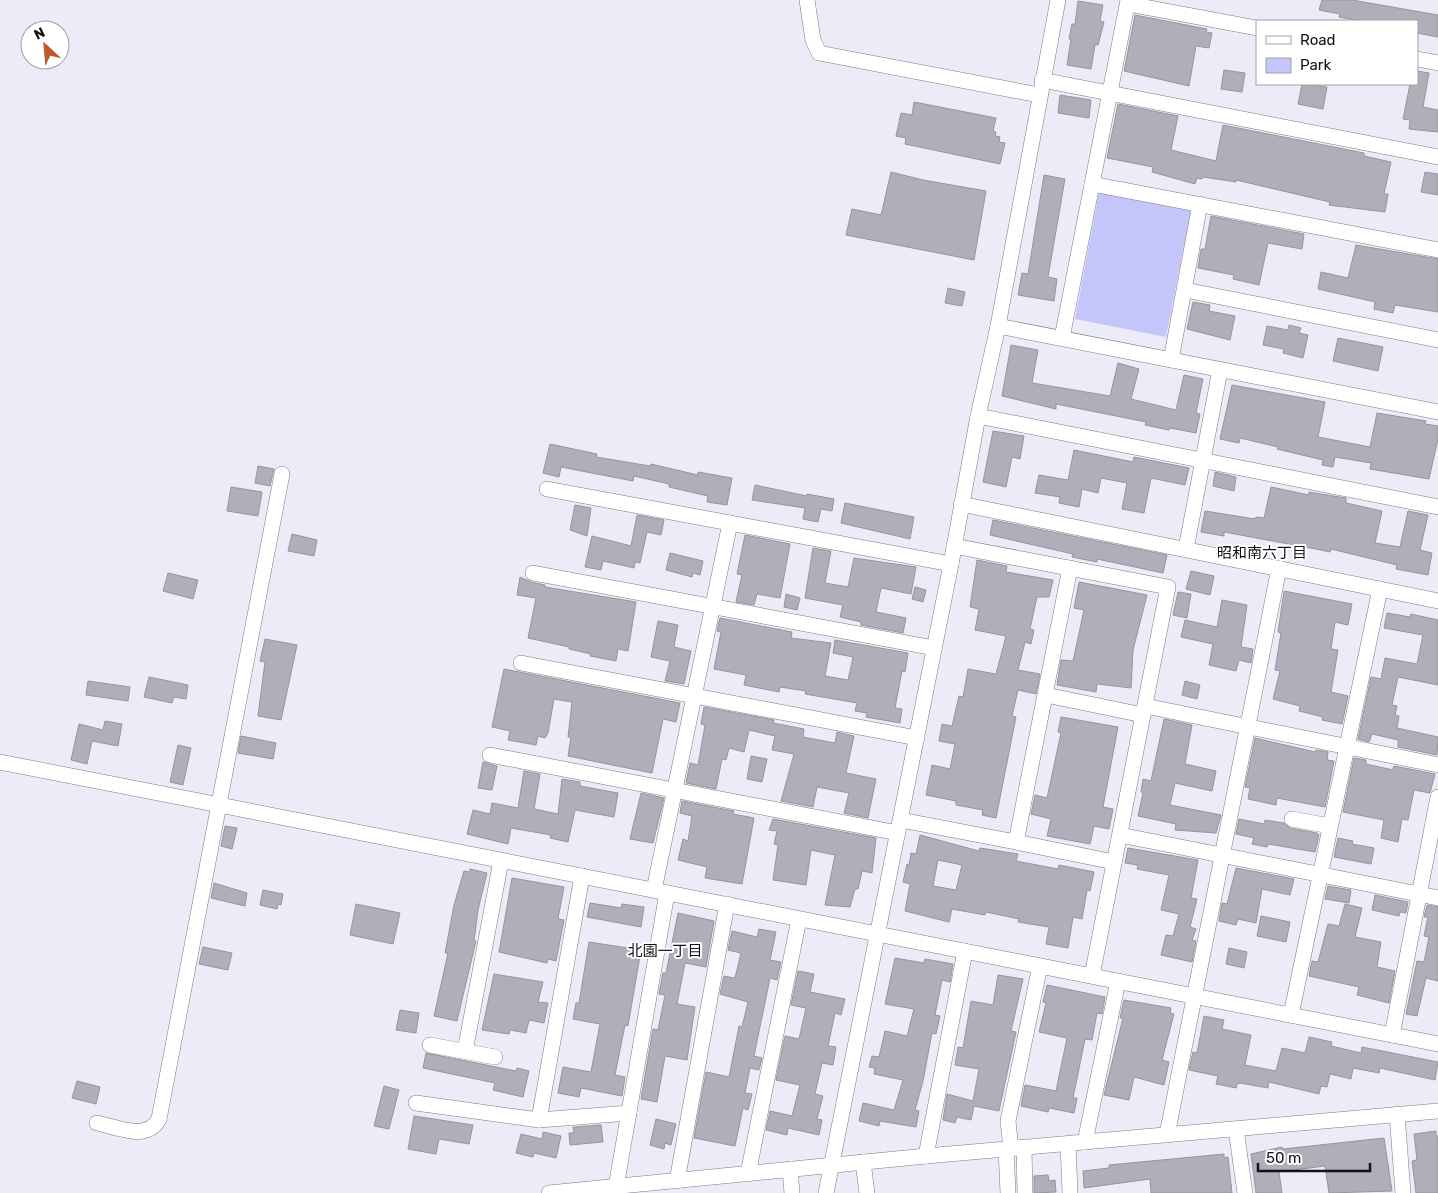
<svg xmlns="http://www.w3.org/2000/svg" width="1438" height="1193" viewBox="0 0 1438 1193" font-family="Rubik,'Noto Sans JP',sans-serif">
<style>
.green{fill:#c4c5fb}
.building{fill:#afafba;stroke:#94959f;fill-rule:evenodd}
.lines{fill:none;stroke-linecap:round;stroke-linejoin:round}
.minor-casing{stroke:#7a7a84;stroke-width:16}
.minor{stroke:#fff;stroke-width:15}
.labels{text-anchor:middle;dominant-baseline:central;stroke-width:4;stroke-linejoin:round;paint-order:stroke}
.neighbourhood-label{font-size:15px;fill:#131317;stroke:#fff}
</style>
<rect width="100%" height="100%" fill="#ebecf7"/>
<!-- green -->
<path class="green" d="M1099,192L1191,210L1166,337L1075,319Z"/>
<!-- building -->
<g class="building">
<path d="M1322,0H1352L1438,15V37L1417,33V21H1361L1339,17L1340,14L1319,10Z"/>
<path d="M1078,1L1103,5L1100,21L1104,22L1098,45H1095L1091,69L1067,65L1071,39H1069L1072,24H1075Z"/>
<path d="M1135,15L1207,29L1206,32L1212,33L1209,48L1196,46L1189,86L1124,71Z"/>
<path d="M1224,70L1245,73L1242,92L1221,89Z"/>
<path d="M1417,71L1429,73L1423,107L1438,110V132L1409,129L1410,120L1403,119L1410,84H1417Z"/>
<path d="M1302,84L1327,87L1323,109L1298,104Z"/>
<path d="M1060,95L1091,100L1089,118L1058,113Z"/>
<path d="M914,102L996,118L993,131L996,132L995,136L1000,137L999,142L1005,143L1000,164L905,144L906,138L896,136L901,113L912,115Z"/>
<path d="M1118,104L1178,116L1171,150L1216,161L1223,125L1364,153V156L1391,162L1384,194H1388L1385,212L1329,205L1330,202L1236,180V182L1203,177L1202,179L1197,178L1195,184L1152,172L1153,167L1107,158Z"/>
<path d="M891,172L923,180L986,191L974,260L846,235L852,209L881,215Z"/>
<path d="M1425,172L1438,174V195L1421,192Z"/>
<path d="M1044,175L1065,179L1048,277L1057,279L1054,301L1018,295L1022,273L1028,274Z"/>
<path d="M1211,216L1304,234L1302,249L1268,243L1259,285L1233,279L1234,275L1198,268L1201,249H1205Z"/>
<path d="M1356,245L1438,259V312L1395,305L1393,313L1374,309L1375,302L1318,289L1321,272L1348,278Z"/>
<path d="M948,288L965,292L962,306L945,303Z"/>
<path d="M1193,302L1210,305L1209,311L1235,316L1230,340L1187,329Z"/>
<path d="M1289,325L1301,328L1299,333L1308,335L1303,358L1283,353L1284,349L1263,345L1267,326L1288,330Z"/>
<path d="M1338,338L1383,347L1378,371L1333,361Z"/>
<path d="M1011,345L1038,350L1032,383L1110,396L1118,363L1139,369L1131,399L1176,410L1184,375L1203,379L1196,413L1200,414L1196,433L1170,428L1169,430L1145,425L1146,422L1056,404V409L1002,396Z"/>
<path d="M1232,385L1325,402L1318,437L1370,447L1377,413L1426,421L1425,424L1438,426V439L1429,479L1370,469L1371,463L1335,457L1333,467L1322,465L1323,460L1277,449L1278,447L1240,438L1239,443L1220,439Z"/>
<path d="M993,431L1024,436L1020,459L1012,457L1006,487L983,482Z"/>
<path d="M550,444L597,454L596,457L650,466L651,464L698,475V472L732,478L727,505L707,502L708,496L669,487V484L634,476L633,481L561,467L559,477L543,473Z"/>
<path d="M1074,450L1133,462L1134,457L1189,468L1185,485L1151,478L1144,513L1122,509L1127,483L1101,478L1098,493L1082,489L1079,507L1059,503L1060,497L1035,493L1039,475L1068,480Z"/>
<path d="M258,466L274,469L270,486L255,483Z"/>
<path d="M1215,472L1236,477L1234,491L1213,486Z"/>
<path d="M755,485L807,496V494L834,499L832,511L821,509L818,522L803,519L805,508L752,500Z"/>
<path d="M231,487L262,492L258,516L227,511Z"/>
<path d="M1271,487L1309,495V492L1346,498V503L1382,511L1375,543L1400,547L1408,511L1428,515L1420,550L1432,553L1428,575L1396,569L1397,565L1331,549L1330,552L1321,550L1224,532V536L1201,532L1205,511L1255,519L1256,517L1264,518Z"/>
<path d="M845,503L914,517L910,539L841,523Z"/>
<path d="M575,505L591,508L587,536L570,530Z"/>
<path d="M637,515L664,520L661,535L647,532L640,563L635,562L634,568L603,561L601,570L585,567L592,536L631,546Z"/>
<path d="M993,520L1167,555L1163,573L1097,559V562L1072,557L1073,554L990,535Z"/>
<path d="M292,534L317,540L314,556L288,551Z"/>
<path d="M745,535L790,544L780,598L757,594L754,605L736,602L742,575L737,574Z"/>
<path d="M813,548L831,551L825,583L848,587L854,558L916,567L911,594L881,588L876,612L906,618L903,633L861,625V622L840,617L843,605L805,598Z"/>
<path d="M670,553L703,561L700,575L693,573L692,577L666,570Z"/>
<path d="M977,560L1007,566L1006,572L1053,580L1049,597H1037L1030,629L1034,630L1031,644L1025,642L1018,670L1040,674L1036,694L1018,690L1012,716L1016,717L996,818L982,815L983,810L956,805V801L926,795L932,765L950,769L955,744L939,741L942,724L952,726L959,696L963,697L968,669L996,674L1006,636L975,630L979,609L970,607Z"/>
<path d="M1191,571L1214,576L1210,595L1186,589Z"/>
<path d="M168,573L198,580L193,599L163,591Z"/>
<path d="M520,577L531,582L545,585V587L636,602L628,651L618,649L616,661L590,656L591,654L569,649V647L528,638L536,598L517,595Z"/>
<path d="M1079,582L1147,595L1133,650L1131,688L1097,684L1096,692L1057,685L1061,660L1073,661L1084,610L1074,608Z"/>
<path d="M915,587L926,590L923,602L912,599Z"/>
<path d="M1284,591L1352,604L1348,625L1335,622L1331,649L1338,650L1331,692L1348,696L1342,724L1322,720L1323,717L1299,711L1300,706L1273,699L1280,671L1275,670L1281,633L1278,632Z"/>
<path d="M1178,592L1191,594L1187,618L1173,615Z"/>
<path d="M786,594L800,598L797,610L784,607Z"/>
<path d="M1222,600L1247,605L1241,647L1253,649L1251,663L1239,660L1236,671L1209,665L1213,644L1181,637L1185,620L1217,627Z"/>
<path d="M1387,613L1410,617L1411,614L1438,620V685L1398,677L1392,705L1397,706L1395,715L1399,716L1397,728L1438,737L1437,755L1398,747V740L1372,734L1369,742L1358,739L1371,677L1381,679L1385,658L1417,664L1423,635L1384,628Z"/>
<path d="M720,618L792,632L791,638L831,643L825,676L848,680L853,657L833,653L835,640L908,653L905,672L902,671L895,708L902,709L900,723L866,717L867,713L855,711L857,703L805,694L806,691L780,687L779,692L744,685L746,675L714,669L721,632L717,631Z"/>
<path d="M658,621L678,625L674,647L691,651L684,684L665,681L670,661L651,657Z"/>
<path d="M265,639L297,645L281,720L258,716L265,662L260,661Z"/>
<path d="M504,669L680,703L676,722L663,719L652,773L568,756L571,737H568L572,702L554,699L548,733L545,738L538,736L536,745L508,740L510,731L492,727Z"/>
<path d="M149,677L188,685L186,699L174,697L172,703L144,697Z"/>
<path d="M88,681L130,687L128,701L86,695Z"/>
<path d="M1185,681L1200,685L1197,699L1182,695Z"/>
<path d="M704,707L774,720L773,723L804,729L803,737L835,743L837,732L854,736L846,773L876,779L868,818L844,813L849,793L817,787L813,807L781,801L794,754L772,750L775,736L749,730L744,752L729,748L726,760L722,759L716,789L686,783L690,763L698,765L705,725L701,724Z"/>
<path d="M1061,717L1118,727L1103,807L1113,809L1109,829L1094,826L1090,844L1047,836L1051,819L1031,814L1035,795L1047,798L1061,733L1058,732Z"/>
<path d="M1164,719L1192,725L1185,764L1216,771L1212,791L1175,783L1170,805L1221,815L1216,833L1175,830L1176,824L1138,816L1143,793L1141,792L1143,779L1151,781Z"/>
<path d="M105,721L122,724L118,746L92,741L87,764L71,760L79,724L103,730Z"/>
<path d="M241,736L276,743L273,759L238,753Z"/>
<path d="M1255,738L1315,752L1316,750L1328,752L1327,760L1334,761L1325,807L1277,798L1276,805L1248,799L1250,788L1245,787Z"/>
<path d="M178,745L191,748L183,785L170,782Z"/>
<path d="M751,756L767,759L762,782L747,779Z"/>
<path d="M1354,758L1366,760V764L1393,770L1394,766L1435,774L1430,793L1414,790L1408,820L1402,819L1398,842L1381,838L1384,820L1343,812Z"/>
<path d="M483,762L497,766L492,790L478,788Z"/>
<path d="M524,771L540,774L534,809L558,814L562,779L580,782V786L618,793L614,817L575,810L568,842L550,838L551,835L511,828L508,844L467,834L473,810L490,814L492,803L518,808Z"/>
<path d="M641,793L664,798L653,843L630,839Z"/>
<path d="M682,801L734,811L733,814L754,818L742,884L705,878L707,867L678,860L683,839L688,841L692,816L680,813Z"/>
<path d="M773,819L876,838L872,873L862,871L858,889H855L850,907L825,905L835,855L811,850L806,885L773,880L778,845L774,844L777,831L769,830Z"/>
<path d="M1239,819L1264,824L1265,820L1284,823L1290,828L1317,833L1319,835L1315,852L1268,844L1267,847L1252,844L1254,838L1236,834Z"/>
<path d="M225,826L237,828L232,849L221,846Z"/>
<path d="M920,835L979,851L980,848L1018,854L1016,861L1058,869L1059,865L1094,872L1090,891L1087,890L1082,919L1073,917L1068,948L1046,944L1049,927L1018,922L1019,919L986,912L985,915L952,909L949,922L905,911L910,884L903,882L907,864L909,865L911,853L916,854ZM938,860L962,865L956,890L933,886Z"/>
<path d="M1338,838L1353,841L1352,844L1374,848L1371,864L1334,857Z"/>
<path d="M1128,848L1198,860L1191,898L1197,899L1190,927L1196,929L1192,940L1196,941L1192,962L1161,955L1166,935L1173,936L1179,914L1161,910L1169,875L1137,869L1138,865L1125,863Z"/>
<path d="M1236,868L1294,879L1290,895L1262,889L1256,923L1238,919L1236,925L1219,921L1222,903L1227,904Z"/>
<path d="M470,869L487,873L478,910L474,941H476L457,1021L434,1016L448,953H445L454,905L464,871L470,872Z"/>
<path d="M512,878L564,887L558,919L564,920L556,961L548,959L547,963L499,952Z"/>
<path d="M214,883L247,893L245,906L211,898Z"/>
<path d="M1328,886L1351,890L1349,903L1325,899Z"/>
<path d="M263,890L283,894L281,905L278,904L277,909L260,905Z"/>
<path d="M1375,895L1408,902L1406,913L1400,912L1399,916L1372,910Z"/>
<path d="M590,903L621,908L622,904L644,907L641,927L587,917Z"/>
<path d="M356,904L400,913L393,944L350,935Z"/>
<path d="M1345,904L1362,908L1355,937L1381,942L1377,967L1395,971L1389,1003L1357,995L1359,987L1309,976L1312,961L1318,962L1328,924L1339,926Z"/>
<path d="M1427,905L1438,907V981L1426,978L1417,1016L1406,1014L1417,961L1424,962L1429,937L1424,936L1428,917H1424Z"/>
<path d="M678,913L714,921L706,967L685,963L677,1004L695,1007L687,1060L665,1056L657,1102L641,1099L653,1029L658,1030L665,995L659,994L663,973H666Z"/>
<path d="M1261,916L1290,922L1286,942L1257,936Z"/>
<path d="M759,929L776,932L770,960L781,962L777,980L770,978L754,1056L762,1058L759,1070L750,1068L745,1093L752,1094L748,1110L743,1108L735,1146L694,1138L706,1072L729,1077L739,1026L742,1027L748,1002L720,994L724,976L735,978L741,953L728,950L732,931L757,937Z"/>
<path d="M589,942L641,950L628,1026L625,1025L615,1075L625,1077L622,1096L581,1088L579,1097L558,1093L563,1067L591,1072L600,1024L573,1019L576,1003H579Z"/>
<path d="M203,947L232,953L228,970L199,964Z"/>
<path d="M1229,948L1247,952L1244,968L1226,964Z"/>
<path d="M895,958L924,963L925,959L953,964L950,982L942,980L935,1015L940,1016L936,1034L932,1033L923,1081L915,1110L919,1111L916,1127L880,1121L879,1126L859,1121L863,1103L894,1110L903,1080L874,1074L875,1068L869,1067L872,1056L879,1057L885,1031L907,1036L914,1009L885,1004Z"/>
<path d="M798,971L814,974L810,992L845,999L841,1015L835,1013L828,1046L836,1047L833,1065L822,1063L815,1094L823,1096L817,1119L822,1120L819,1135L788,1128L787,1135L766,1130L770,1111L792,1116L800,1085L776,1080L785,1036L799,1039L806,1008L791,1005Z"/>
<path d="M494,974L543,982L538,1002L548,1003L544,1023L529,1020L526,1033L510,1030L509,1034L482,1030Z"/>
<path d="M998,975L1023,979L1011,1031L1016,1032L999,1111L974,1106L971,1120L957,1117L955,1123L943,1120L947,1094L973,1101L979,1069L955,1065L958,1047L963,1048L971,1001L993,1005Z"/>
<path d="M1047,985L1105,997L1102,1014L1097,1013L1092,1040L1085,1039L1073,1098H1077L1074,1113L1049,1108L1048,1112L1021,1106L1025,1085L1056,1091L1067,1038L1039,1032L1046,1003L1043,1002Z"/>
<path d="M1124,1000L1171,1008L1170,1013L1174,1014L1162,1060L1169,1062L1164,1085L1134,1077L1129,1100L1104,1095L1123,1018H1120Z"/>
<path d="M400,1010L419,1013L416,1033L396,1030Z"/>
<path d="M1204,1016L1224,1020L1222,1029L1251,1035L1245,1065L1276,1071L1282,1048L1305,1053L1309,1037L1332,1042L1331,1046L1361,1053L1362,1047L1438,1062L1435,1080L1380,1068L1379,1073L1353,1068L1351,1079L1330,1074L1327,1087L1321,1086L1319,1094L1269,1082L1268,1088L1240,1083L1237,1084L1236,1088L1216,1084L1218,1076L1189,1070L1193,1052L1197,1053Z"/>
<path d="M426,1053L516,1071L517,1068L529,1071L523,1097L493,1090L495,1083L423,1068Z"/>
<path d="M77,1081L100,1087L96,1104L72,1098Z"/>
<path d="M384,1086L399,1090L389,1129L374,1126Z"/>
<path d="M414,1116L473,1125L469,1144L439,1139L436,1154L408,1149Z"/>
<path d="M656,1119L676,1124L671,1145L665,1143L664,1149L650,1145Z"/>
<path d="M601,1125L603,1142L570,1145L569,1133H574L573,1127Z"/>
<path d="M1436,1131V1136H1438V1193H1416L1412,1161L1417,1160L1414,1134Z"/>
<path d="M543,1132L561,1136L556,1158L534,1153L533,1157L516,1153L521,1134L542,1139Z"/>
<path d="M1384,1138L1392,1191L1329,1193L1325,1166L1279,1172L1282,1193H1256L1251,1154L1282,1147L1283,1149Z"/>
<path d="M1224,1154V1158L1228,1157L1232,1193H1151L1150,1179L1084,1188L1083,1171L1109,1168V1165Z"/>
<path d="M1048,1175L1049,1181L1055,1180L1056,1192L1034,1193V1176Z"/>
</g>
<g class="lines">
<!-- minor casing -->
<g class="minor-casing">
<g id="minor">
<path d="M807,0L813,40L819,53L1039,95"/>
<path d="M1128,4L1257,28"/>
<path d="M1417,59L1438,63"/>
<path d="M1042,80L1438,157"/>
<path d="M1092,184L1438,250"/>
<path d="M1185,290L1438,340"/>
<path d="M998,326L1438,412"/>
<path d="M1062,338L1128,0"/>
<path d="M1171,360L1200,204"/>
<path d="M978,416L1438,507"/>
<path d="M547,489L951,564"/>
<path d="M961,504L1438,601"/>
<path d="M954,546L1168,587L1092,976"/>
<path d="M1186,549L1220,370"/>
<path d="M533,573L934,648"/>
<path d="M521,663L917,738"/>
<path d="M1046,695L1143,715"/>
<path d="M1145,706L1438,765"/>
<path d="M490,755L898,833"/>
<path d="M0,762L1438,1044"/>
<path d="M1292,819L1330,826"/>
<path d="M901,820L1016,842L1070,568"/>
<path d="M1120,835L1438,898"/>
<path d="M1016,842L1114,862"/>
<path d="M654,890L730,523"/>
<path d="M1291,1015L1380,589"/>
<path d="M1392,1035L1438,797"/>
<path d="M430,1045L495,1057"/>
<path d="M465,1051L501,861"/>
<path d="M416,1103L539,1120L629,1113"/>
<path d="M1397,1114L1403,1193"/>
<path d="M539,1120L582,876"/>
<path d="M97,1123C117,1127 147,1142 159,1119L282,474"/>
<path d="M1236,1129L1245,1193"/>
<path d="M1167,1135L1279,568"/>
<path d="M1085,1142L1118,981"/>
<path d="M1068,1144L1070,1193"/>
<path d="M1024,1148L1025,1193"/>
<path d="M1006,1149L1008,1193"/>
<path d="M1011,1149L1008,1121L1040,966"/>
<path d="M926,1156L965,951"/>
<path d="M863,1162L867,1193"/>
<path d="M790,1169L792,1193"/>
<path d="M748,1174L799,919"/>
<path d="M677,1181L727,904"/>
<path d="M616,1187L667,893"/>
<path d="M549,1193L926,1156L1438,1111"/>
<path d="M826,1193L951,564L978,416L998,326L1058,0"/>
</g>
</g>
<!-- minor -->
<use href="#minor" class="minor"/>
</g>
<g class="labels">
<!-- neighbourhood labels -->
<g class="neighbourhood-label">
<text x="1262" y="553">昭和南六丁目</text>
<text x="665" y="951">北園一丁目</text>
</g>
</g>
<!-- legend -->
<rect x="1256" y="20" width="162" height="65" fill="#ffffff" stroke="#a1a1a2"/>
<rect x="1266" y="36" width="25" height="8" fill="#ffffff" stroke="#a1a1a2"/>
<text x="1300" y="45" font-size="15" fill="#131317">Road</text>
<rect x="1266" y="58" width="25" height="15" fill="#c4c5fb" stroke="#a1a1a2"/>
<text x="1300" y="70" font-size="15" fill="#131317">Park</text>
<!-- north arrow -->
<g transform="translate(45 45) rotate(334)"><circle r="24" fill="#ffffff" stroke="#a1a1a2"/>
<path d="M0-4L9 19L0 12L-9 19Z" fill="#c05a2a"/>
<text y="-8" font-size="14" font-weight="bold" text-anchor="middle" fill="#131317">N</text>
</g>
<!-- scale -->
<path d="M1258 1163v8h112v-8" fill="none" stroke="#131317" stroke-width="2.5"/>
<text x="1266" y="1163" font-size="15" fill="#131317" stroke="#ffffff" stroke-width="4" paint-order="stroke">50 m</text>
</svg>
